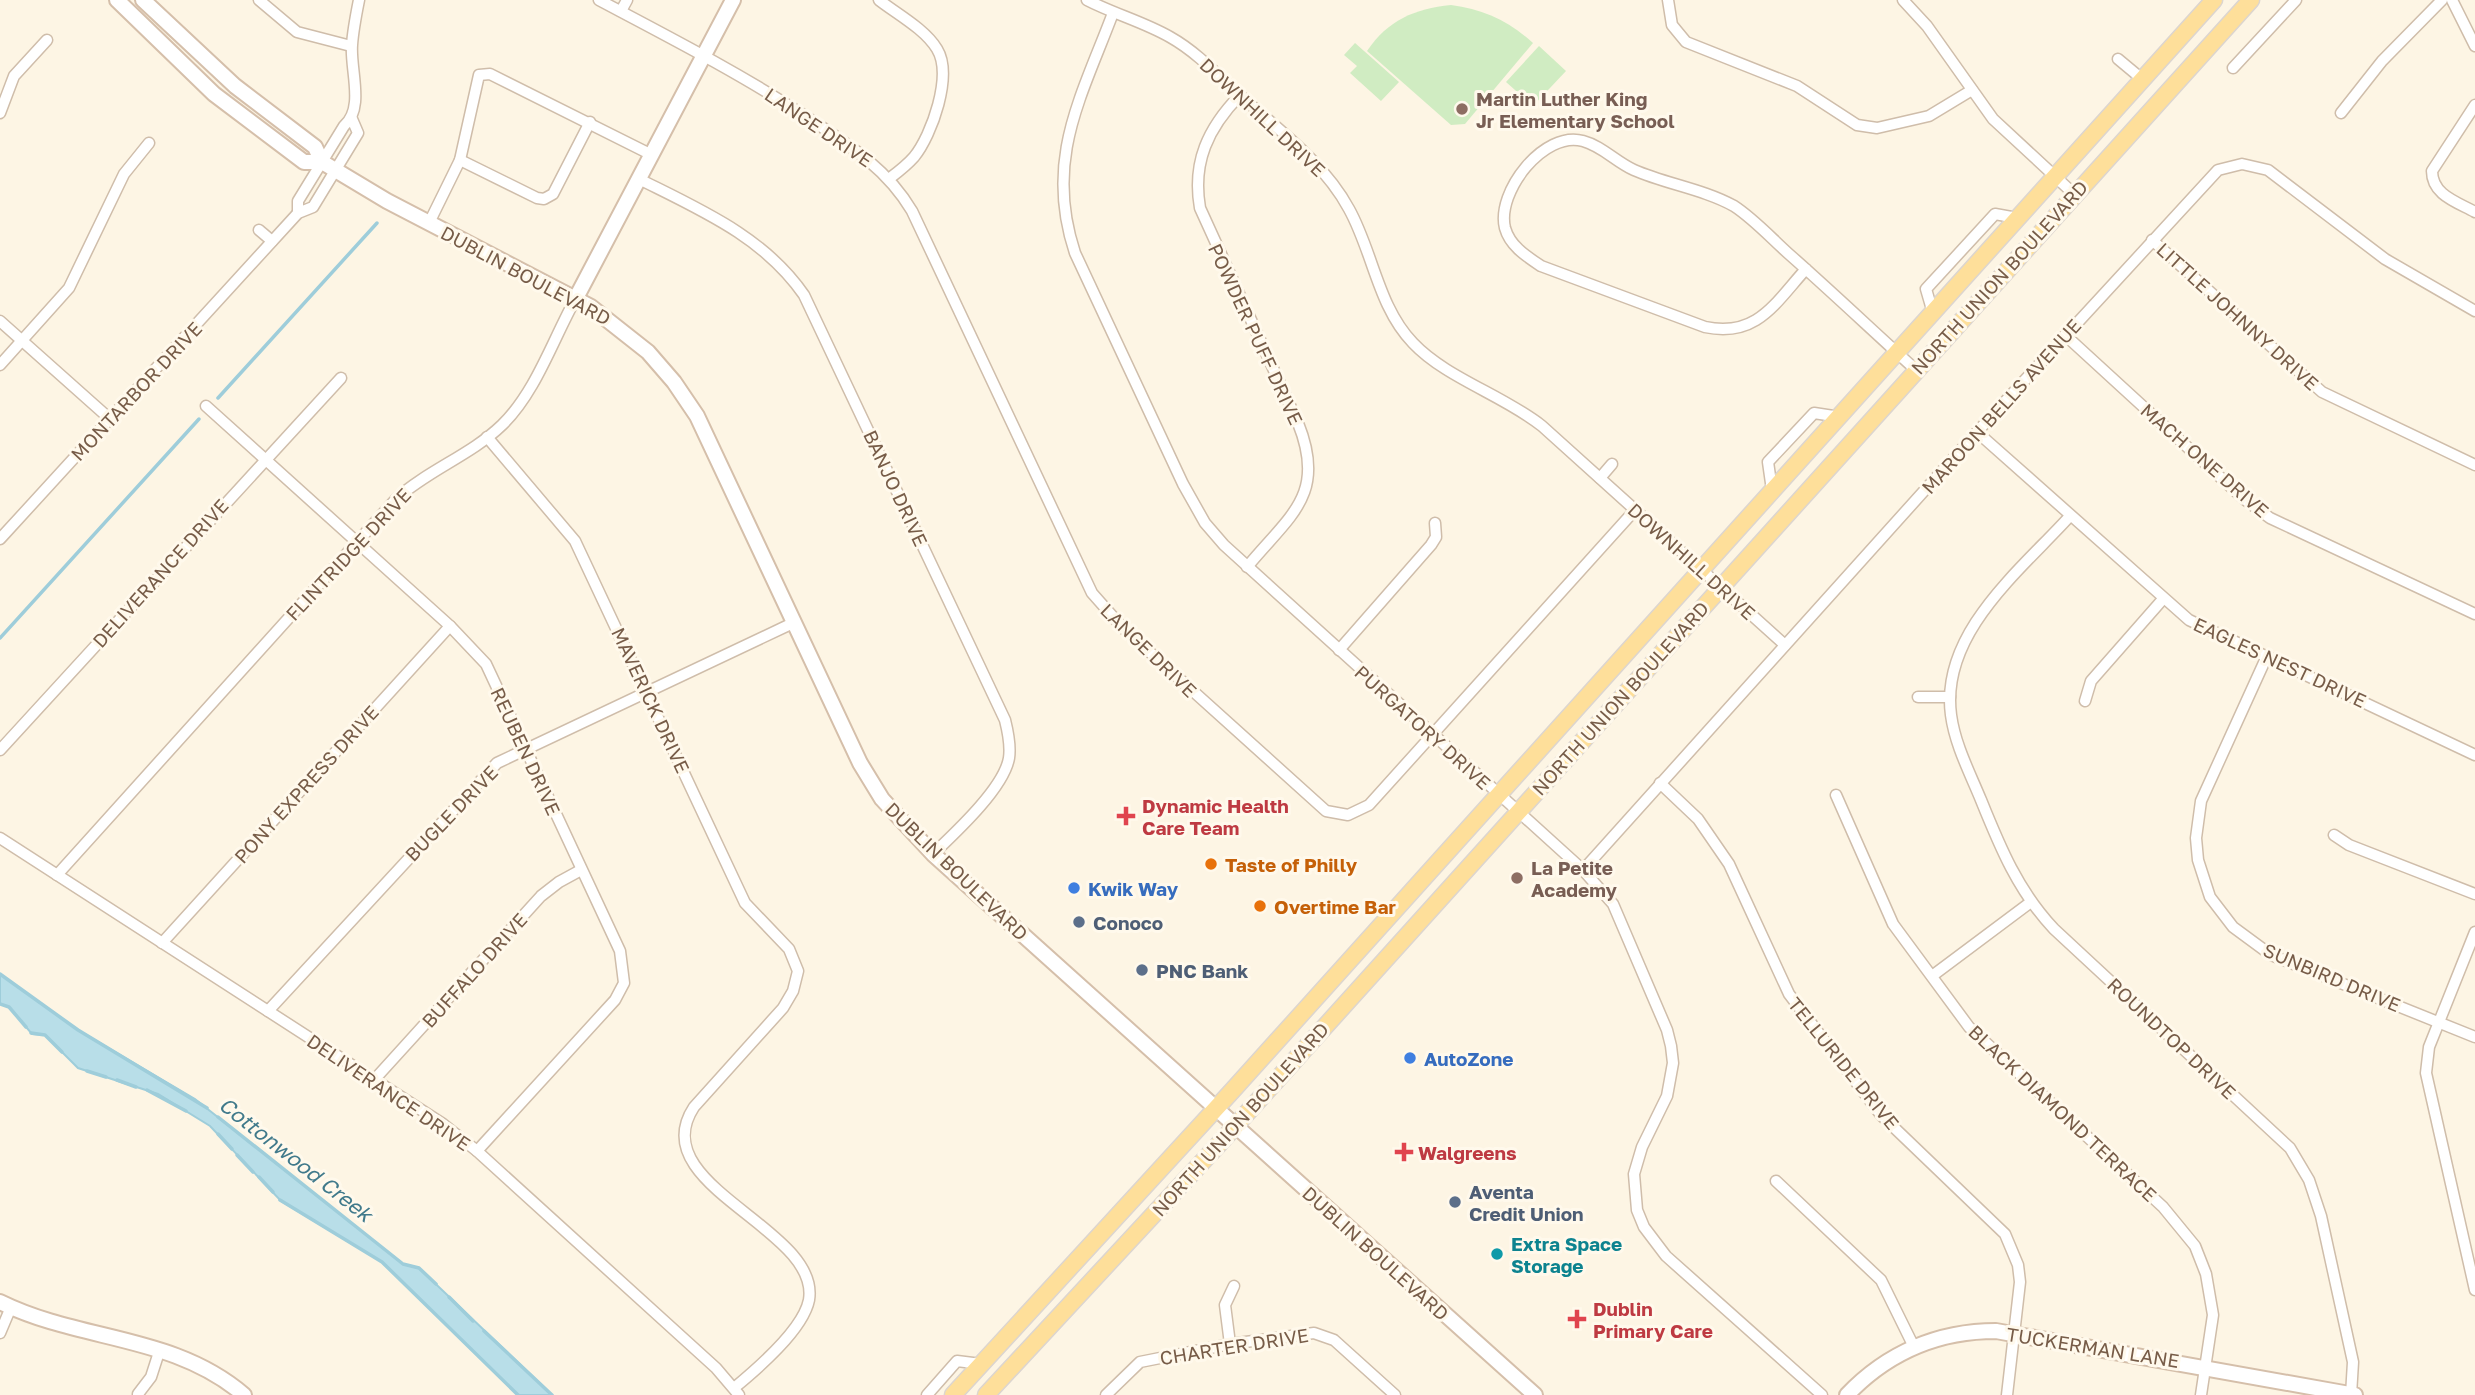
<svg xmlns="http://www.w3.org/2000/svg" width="2475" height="1395" viewBox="0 0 2475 1395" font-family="'Golos Text',sans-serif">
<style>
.green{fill:#d0ecc2}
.water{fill:#b8dee8;stroke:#9ecdda;stroke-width:2}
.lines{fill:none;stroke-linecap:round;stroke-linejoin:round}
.stream{stroke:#9ecdda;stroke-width:3.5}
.street-casing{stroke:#cfbdaa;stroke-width:13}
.secondary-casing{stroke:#d5bfaa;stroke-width:18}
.primary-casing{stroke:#dcd5cf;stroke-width:19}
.street{stroke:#fff;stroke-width:10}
.secondary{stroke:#fff;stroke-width:14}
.primary{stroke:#fedf9a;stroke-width:16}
.education-dot{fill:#8d6e63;stroke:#fff9ec;stroke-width:2.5}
.health-dot{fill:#e0444e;stroke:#fff9ec;stroke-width:2.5}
.food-dot{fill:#e8710a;stroke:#fff9ec;stroke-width:2.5}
.shop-dot{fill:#3f7fe0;stroke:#fff9ec;stroke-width:2.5}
.service-dot{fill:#5c6f8a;stroke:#fff9ec;stroke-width:2.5}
.culture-dot{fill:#0f9aa8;stroke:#fff9ec;stroke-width:2.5}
.labels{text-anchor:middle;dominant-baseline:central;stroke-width:6;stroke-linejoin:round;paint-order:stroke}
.education-label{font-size:19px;font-weight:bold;fill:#785e54;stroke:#fff9ec;text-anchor:start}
.street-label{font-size:19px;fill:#775c48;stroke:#fff9ec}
.health-label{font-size:19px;font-weight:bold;fill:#be3a42;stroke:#fff9ec;text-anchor:start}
.food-label{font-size:19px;font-weight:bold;fill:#c56008;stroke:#fff9ec;text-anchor:start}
.shop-label{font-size:19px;font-weight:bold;fill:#366cbe;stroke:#fff9ec;text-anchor:start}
.service-label{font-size:19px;font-weight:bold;fill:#4e5e75;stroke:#fff9ec;text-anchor:start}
.culture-label{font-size:19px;font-weight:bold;fill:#0d838f;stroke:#fff9ec;text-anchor:start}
.water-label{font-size:21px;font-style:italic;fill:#417a8b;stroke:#fff9ec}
</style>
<rect width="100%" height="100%" fill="#fdf5e4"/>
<!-- green -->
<g class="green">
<path d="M1451,5C1483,9 1509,21 1533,43L1465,124L1451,125L1367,51C1388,20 1414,9 1451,5Z"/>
<path d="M1355,43L1399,82L1381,101L1350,73L1357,66L1344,55Z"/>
<path d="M1539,46L1566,71L1533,106L1506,82Z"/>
</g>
<!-- water -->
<path class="water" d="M0,974L78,1030L195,1099L403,1264L419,1268L552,1395H518L382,1262L281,1201L210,1126L158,1094L78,1068L45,1035L32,1034L9,1007L0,1004Z"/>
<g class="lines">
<!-- stream -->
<g class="stream">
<path d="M218,398L377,223"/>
<path d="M0,638L199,419"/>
<path d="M0,974L78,1030L207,1108"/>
<path d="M0,1004L9,1007L26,1027"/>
<path d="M31,1033L45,1035L62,1052"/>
<path d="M87,1071L106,1077"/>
<path d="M117,1080L136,1087"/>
<path d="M147,1090L186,1111"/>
<path d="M218,1117L403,1264L419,1268L436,1284"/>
<path d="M218,1134L232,1149"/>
<path d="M237,1155L253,1172"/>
<path d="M259,1177L273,1192"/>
<path d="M280,1200L382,1262L518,1395"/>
<path d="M449,1297L473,1321"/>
<path d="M484,1331L552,1395"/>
</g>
<!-- street casing -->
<g class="street-casing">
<g id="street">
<path d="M259,0L297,32L351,46"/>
<path d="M599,0C669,37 739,73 805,116C846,143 886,167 912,211L1092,593L1123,628L1326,811L1348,815L1369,805L1635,510"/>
<path d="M879,0C897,14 925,29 937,49C953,75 932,135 914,157C907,165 898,172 890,178"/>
<path d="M1087,0C1114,14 1144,22 1170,37C1195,51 1215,72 1235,91C1275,127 1323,161 1349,209C1373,252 1378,307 1413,343C1446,378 1503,395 1542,426L1785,645"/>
<path d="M1668,0L1672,25L1686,42L1797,86L1857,125L1877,128L1929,116L1972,90"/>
<path d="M1903,0L1927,26L1993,119L2074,194"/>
<path d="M2452,0L2475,46"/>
<path d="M621,11L627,0"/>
<path d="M1113,13C1081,98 1044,160 1075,253L1183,484L1205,523L1224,545L1583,870L1613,904L1667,1030L1671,1046L1673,1063L1667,1096L1642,1147L1634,1174L1637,1210L1644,1227L1666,1256L1822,1395"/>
<path d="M2118,59L2142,79"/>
<path d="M2233,68L2296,0"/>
<path d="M1240,95C1208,128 1192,162 1200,208L1298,423C1327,495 1290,515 1247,567"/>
<path d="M2475,105L2432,171C2432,195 2457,202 2475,212"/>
<path d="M0,113L14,76L47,40"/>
<path d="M2341,113L2382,61L2442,0"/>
<path d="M460,160L537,198L544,199L553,194L590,122"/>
<path d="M639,179C701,210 764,237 804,295L1005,720C1008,732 1011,745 1009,758C1004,788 955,833 933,854"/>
<path d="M298,213V201L344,126C365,108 350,70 352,45C353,30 356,15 359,0"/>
<path d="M429,223L460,160L479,75L490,74L652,155"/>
<path d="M259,230L272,241"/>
<path d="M2152,240L2322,392L2475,465"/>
<path d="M1806,269C1775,303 1757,338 1705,327L1541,266C1526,256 1510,246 1505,228C1496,192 1544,130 1583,141C1602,146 1616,162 1634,170C1666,184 1703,189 1734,206C1754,219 1772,239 1790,255C1833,293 1874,332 1916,370"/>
<path d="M1933,313L1926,289L1995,214L2017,218"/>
<path d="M0,321L110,419"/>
<path d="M2065,335L2244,499L2270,518L2475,614"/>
<path d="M0,365L69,288L124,174L149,143"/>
<path d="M206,406L450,626L486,664L620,951L624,983L615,1000L477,1151"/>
<path d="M1977,432L2189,620L2475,755"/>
<path d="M487,437L575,541L745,903L789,949L798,971L793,991L783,1008L694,1107C642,1186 821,1228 809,1300C803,1330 757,1369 734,1388"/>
<path d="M1600,478L1612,464"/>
<path d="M1772,490L1768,462L1814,413L1840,417"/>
<path d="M2070,516C2021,570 1940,633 1951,715C1955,745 1970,773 1981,800C2000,847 2018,891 2054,929L2290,1148L2309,1180L2321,1216L2353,1362L2351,1395"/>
<path d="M0,539L298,213L313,207L358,133L352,119"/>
<path d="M1339,650L1431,545L1436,537L1435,523"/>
<path d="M2267,656L2201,801L2196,838L2198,860L2210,897L2233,927L2271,955L2475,1037"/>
<path d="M1918,697H1950"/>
<path d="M2085,701L2091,681L2163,599"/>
<path d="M0,750L341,378"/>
<path d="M1660,783L1698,819L1729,864L1789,994L1881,1115L2005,1234L2018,1265L2020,1282L2007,1395"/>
<path d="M1836,795L1893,924L1969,1027L2163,1207L2195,1246L2206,1274L2213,1315L2201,1395"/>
<path d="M2334,835L2349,845L2475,894"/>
<path d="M0,838L443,1124L477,1151L716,1368L739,1395"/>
<path d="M1583,870L1977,432L2218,170L2242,164L2268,170L2385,259L2475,311"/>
<path d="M57,875L396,499C428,470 471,455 502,425C536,392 553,339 576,298"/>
<path d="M2475,932L2429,1047L2426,1073L2475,1290"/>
<path d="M162,943L450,626"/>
<path d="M1932,976L2031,902"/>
<path d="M268,1011L497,763L793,623"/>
<path d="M374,1080L541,896L559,882L581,870"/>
<path d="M1776,1181L1881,1280L1914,1347"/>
<path d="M0,1333L11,1307"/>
<path d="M1230,1344L1225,1305L1234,1286"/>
<path d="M138,1394L151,1377L160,1349"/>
<path d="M927,1395L957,1361L981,1364"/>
<path d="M1106,1395L1140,1362L1230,1344L1314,1333L1334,1340L1395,1395"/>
</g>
</g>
<!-- secondary casing -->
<g class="secondary-casing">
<g id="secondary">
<path d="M117,0L214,94L304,162H322L387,201L591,307L648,352L674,382L697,416L860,763L882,799L933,854L1535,1395"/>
<path d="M143,0L235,86L315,147L322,162"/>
<path d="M576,298L733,0"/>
<path d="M0,1302C81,1342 173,1334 244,1395"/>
<path d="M1847,1395C1887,1353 1938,1331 1996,1331L2355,1395"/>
</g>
</g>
<!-- primary casing -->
<g class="primary-casing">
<g id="primary">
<path d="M953,1395L1232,1091L2214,0"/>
<path d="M986,1395L1219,1144L2251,0"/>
</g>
</g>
<!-- street -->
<use href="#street" class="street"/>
<!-- secondary -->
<use href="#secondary" class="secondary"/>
<!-- primary -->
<use href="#primary" class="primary"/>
</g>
<!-- markers -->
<g class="education-dot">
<circle cx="1462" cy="109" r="7"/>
<circle cx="1517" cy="878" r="7"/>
</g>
<g class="health-dot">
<path d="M1122.5 805.5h7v7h7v7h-7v7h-7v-7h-7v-7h7z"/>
<path d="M1400.5 1141.5h7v7h7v7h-7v7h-7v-7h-7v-7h7z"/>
<path d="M1573.5 1308.5h7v7h7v7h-7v7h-7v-7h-7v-7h7z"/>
</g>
<g class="food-dot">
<circle cx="1211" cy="864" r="7"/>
<circle cx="1260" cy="906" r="7"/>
</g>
<g class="shop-dot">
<circle cx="1074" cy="888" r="7"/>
<circle cx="1410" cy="1058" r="7"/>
</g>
<g class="service-dot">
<circle cx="1079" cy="922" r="7"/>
<circle cx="1142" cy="970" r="7"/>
<circle cx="1455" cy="1202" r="7"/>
</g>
<circle class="culture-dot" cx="1497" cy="1254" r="7"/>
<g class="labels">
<!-- education labels -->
<g class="education-label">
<text x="1476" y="98">Martin Luther King<tspan x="1476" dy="22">Jr Elementary School</tspan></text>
<text x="1531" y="867">La Petite<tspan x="1531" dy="22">Academy</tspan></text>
</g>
<!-- street labels -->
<g class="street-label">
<text transform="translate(1263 117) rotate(43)">DOWNHILL DRIVE</text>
<text transform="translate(819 127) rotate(34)">LANGE DRIVE</text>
<text transform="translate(526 275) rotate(28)">DUBLIN BOULEVARD</text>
<text transform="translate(1999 277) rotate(-48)">NORTH UNION BOULEVARD</text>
<text transform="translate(2238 316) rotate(42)">LITTLE JOHNNY DRIVE</text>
<text transform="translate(1256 334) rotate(65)">POWDER PUFF DRIVE</text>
<text transform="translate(136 391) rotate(-47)">MONTARBOR DRIVE</text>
<text transform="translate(2001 406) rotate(-48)">MAROON BELLS AVENUE</text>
<text transform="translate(2205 460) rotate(41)">MACH ONE DRIVE</text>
<text transform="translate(896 488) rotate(65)">BANJO DRIVE</text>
<text transform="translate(348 554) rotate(-47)">FLINTRIDGE DRIVE</text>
<text transform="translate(1692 561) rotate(42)">DOWNHILL DRIVE</text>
<text transform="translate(160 573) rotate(-48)">DELIVERANCE DRIVE</text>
<text transform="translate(1149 650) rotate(44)">LANGE DRIVE</text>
<text transform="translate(2280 662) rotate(25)">EAGLES NEST DRIVE</text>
<text transform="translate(1620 698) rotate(-48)">NORTH UNION BOULEVARD</text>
<text transform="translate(651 700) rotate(65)">MAVERICK DRIVE</text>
<text transform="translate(1423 727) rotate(42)">PURGATORY DRIVE</text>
<text transform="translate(526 751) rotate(65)">REUBEN DRIVE</text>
<text transform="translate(306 784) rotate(-48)">PONY EXPRESS DRIVE</text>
<text transform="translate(451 813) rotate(-46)">BUGLE DRIVE</text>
<text transform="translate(957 871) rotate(44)">DUBLIN BOULEVARD</text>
<text transform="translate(474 970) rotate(-48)">BUFFALO DRIVE</text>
<text transform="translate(2332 977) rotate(23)">SUNBIRD DRIVE</text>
<text transform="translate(2172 1038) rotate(43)">ROUNDTOP DRIVE</text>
<text transform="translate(1844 1063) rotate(51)">TELLURIDE DRIVE</text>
<text transform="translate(389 1092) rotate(34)">DELIVERANCE DRIVE</text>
<text transform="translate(2063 1113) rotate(43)">BLACK DIAMOND TERRACE</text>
<text transform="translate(1240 1119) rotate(-48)">NORTH UNION BOULEVARD</text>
<text transform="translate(1376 1253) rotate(42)">DUBLIN BOULEVARD</text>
<text transform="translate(1234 1346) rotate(-9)">CHARTER DRIVE</text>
<text transform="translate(2093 1347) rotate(9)">TUCKERMAN LANE</text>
</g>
<!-- health labels -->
<g class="health-label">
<text x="1142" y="805">Dynamic Health<tspan x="1142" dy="22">Care Team</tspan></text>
<text x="1418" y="1152">Walgreens</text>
<text x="1593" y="1308">Dublin<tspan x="1593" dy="22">Primary Care</tspan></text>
</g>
<!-- food labels -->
<g class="food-label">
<text x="1225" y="864">Taste of Philly</text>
<text x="1274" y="906">Overtime Bar</text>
</g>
<!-- shop labels -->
<g class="shop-label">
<text x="1088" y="888">Kwik Way</text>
<text x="1424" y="1058">AutoZone</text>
</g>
<!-- service labels -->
<g class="service-label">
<text x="1093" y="922">Conoco</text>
<text x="1156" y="970">PNC Bank</text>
<text x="1469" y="1191">Aventa<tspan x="1469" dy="22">Credit Union</tspan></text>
</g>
<!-- culture labels -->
<g class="culture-label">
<text x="1511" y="1243">Extra Space<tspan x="1511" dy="22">Storage</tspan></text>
</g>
<!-- water labels -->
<g class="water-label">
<text transform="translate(296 1159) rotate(38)">Cottonwood Creek</text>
</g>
</g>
</svg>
